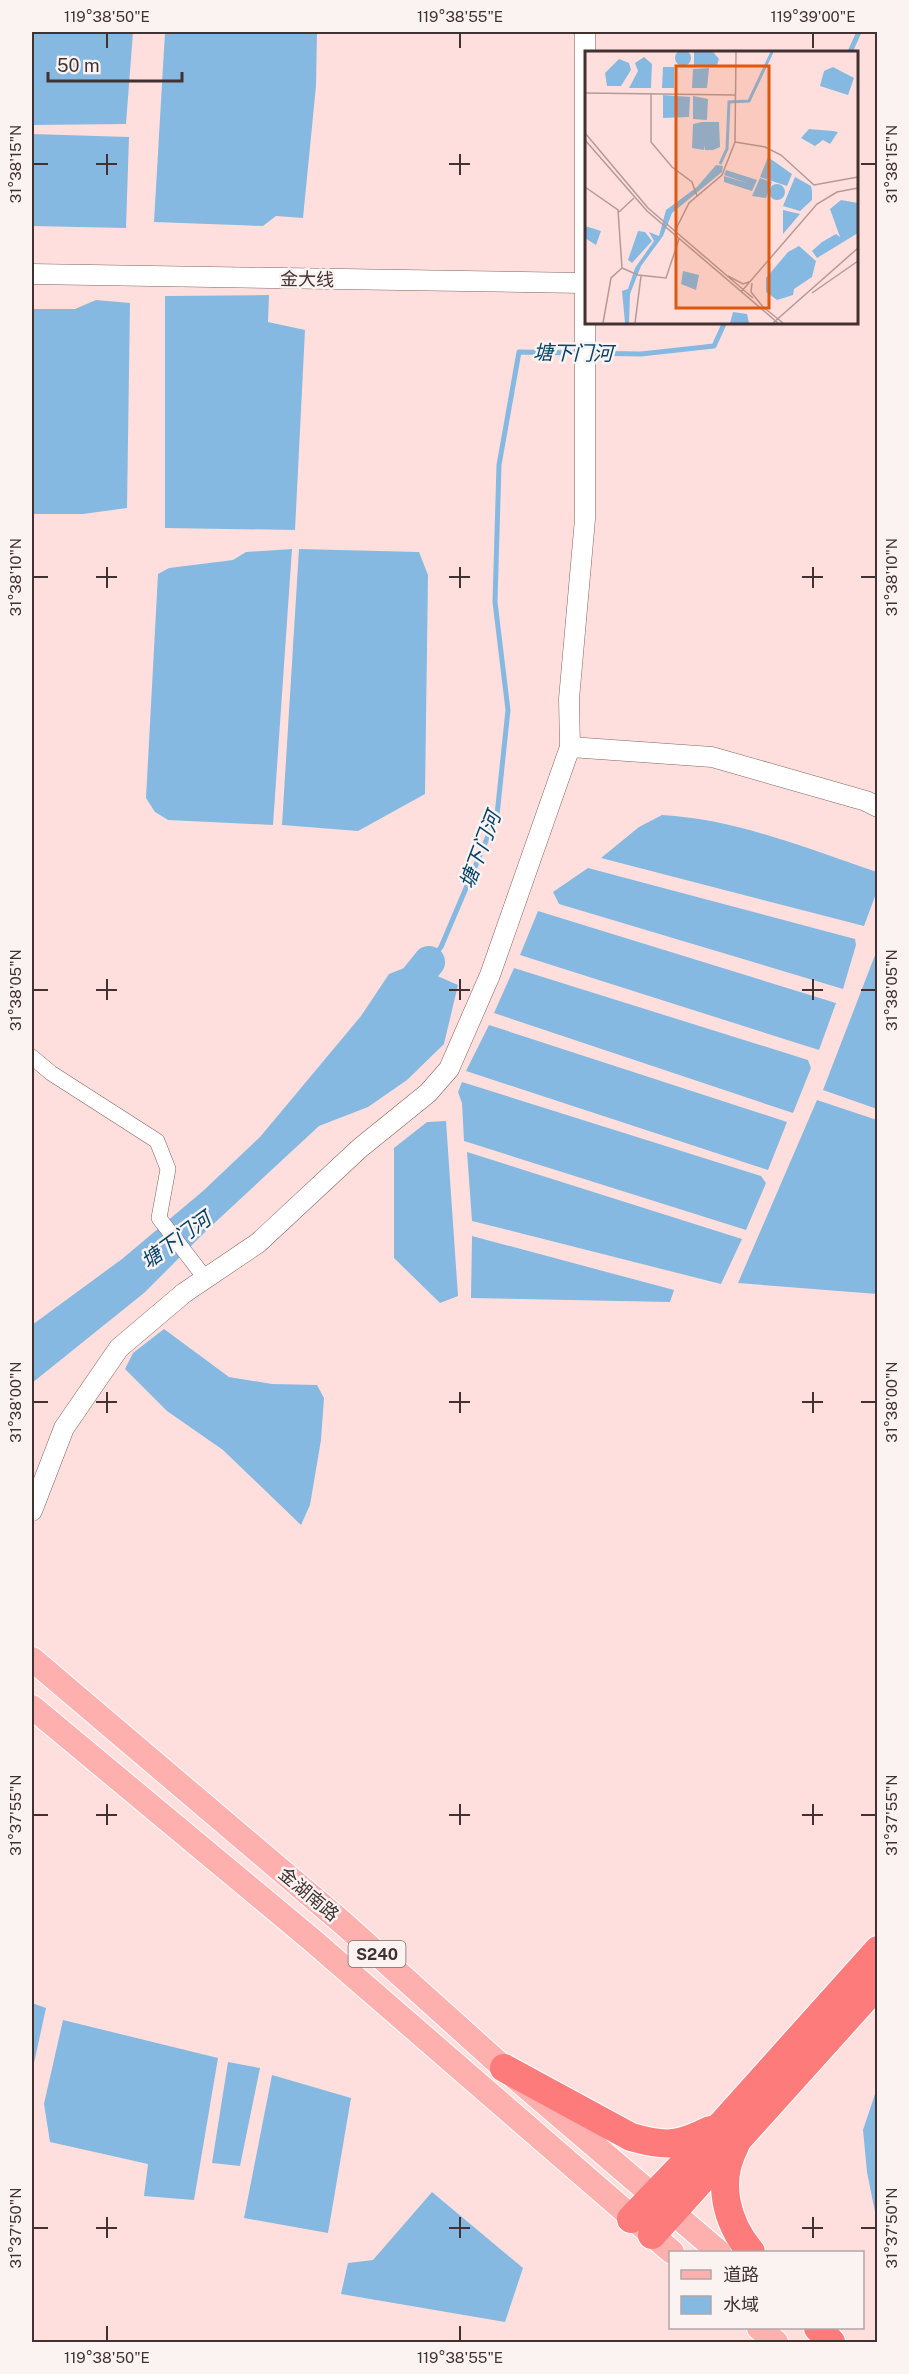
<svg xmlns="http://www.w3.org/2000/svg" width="909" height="2374" viewBox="0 0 909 2374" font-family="'Public Sans','Noto Sans SC',sans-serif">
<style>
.water{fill:#86b9e1}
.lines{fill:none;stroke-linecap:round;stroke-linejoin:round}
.stream{stroke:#86b9e1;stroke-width:5}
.river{stroke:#86b9e1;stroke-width:32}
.minor-casing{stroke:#856361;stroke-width:16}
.tertiary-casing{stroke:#856361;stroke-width:21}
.primary-casing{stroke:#fff;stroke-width:26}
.motorway-casing{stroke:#fff;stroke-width:30}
.minor{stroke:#fff;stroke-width:15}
.tertiary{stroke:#fff;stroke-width:20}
.primary{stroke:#feb0af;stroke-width:24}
.motorway{stroke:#fd7b7a;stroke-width:28}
.ticks{fill:none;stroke:#413231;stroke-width:2}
.labels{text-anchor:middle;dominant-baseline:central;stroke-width:5;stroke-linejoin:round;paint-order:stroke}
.shield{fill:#fbf3f2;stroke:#796c6b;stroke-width:1.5}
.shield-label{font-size:16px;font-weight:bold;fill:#413231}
.street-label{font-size:18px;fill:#413231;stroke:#fbf3f2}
.water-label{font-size:20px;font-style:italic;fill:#034268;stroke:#fbf3f2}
.inset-river{fill:none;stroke:#86b9e1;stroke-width:3}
.inset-road{fill:none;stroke:#b39a98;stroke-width:1.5}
.view{fill:#e0570e;fill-opacity:0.15;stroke:#e0570e;stroke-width:3}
.inset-edge{fill:none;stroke:#413231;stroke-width:3}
.neatline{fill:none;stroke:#413231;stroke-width:2}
.ticks-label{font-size:15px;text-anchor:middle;fill:#413231}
</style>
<rect width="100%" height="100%" fill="#ffdfdd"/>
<!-- water -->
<g class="water">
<path d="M32,32H133L126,124L32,125Z"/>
<path d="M165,32H317L316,86L303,218L276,216L263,226L154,222Z"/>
<path d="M32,134L129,137L126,228L32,226Z"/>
<path d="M269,295L268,322L305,330L295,530L165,528V296Z"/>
<path d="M96,300L130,303L127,508L83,514H32V309H75Z"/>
<path d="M292,549L273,825L168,820L155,812L146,798L158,574L169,568L233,560L246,552Z"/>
<path d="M299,549L419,552L428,575L425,794L358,831L282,825Z"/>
<path d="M662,815C736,819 808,849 877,872V891L864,926L601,858L639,827Z"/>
<path d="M588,868L855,939L856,945L843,989L559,904L553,892Z"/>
<path d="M538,911L836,1003L819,1050L520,955Z"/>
<path d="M877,950V1109L823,1090Z"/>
<path d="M412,965L458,985L444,1044L407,1080L368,1107L319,1126L207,1230L144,1293L32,1383V1325L122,1259L203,1191L260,1137L361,1016L389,974Z"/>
<path d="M514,968L808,1060L811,1068L793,1113L494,1013Z"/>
<path d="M489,1025L787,1122L768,1170L466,1071Z"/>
<path d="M462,1082L761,1176L766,1183L746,1230L464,1141L462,1103L458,1092Z"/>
<path d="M817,1100L877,1120V1294L738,1283Z"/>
<path d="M446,1121L458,1296L440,1303L394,1258V1148L427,1122Z"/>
<path d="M467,1152L742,1239L721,1284L472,1221Z"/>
<path d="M472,1236L674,1290L670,1302L471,1298Z"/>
<path d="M164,1329L229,1377L272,1384L317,1385L324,1398L321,1440L310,1505L301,1525L223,1450L167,1411L125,1369L133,1353Z"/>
<path d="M32,2003L46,2008L32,2072Z"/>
<path d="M63,2020L218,2058L194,2200L144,2196L148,2164L50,2142L44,2104Z"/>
<path d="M228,2062L260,2068L240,2166L212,2163Z"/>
<path d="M272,2075L351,2098L328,2233L244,2218Z"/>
<path d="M877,2088H878L877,2222L867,2172L863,2130Z"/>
<path d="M432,2192L523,2268L505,2322L341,2294L348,2263L373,2260Z"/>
</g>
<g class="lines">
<!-- stream -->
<g class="stream">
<path d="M850,52L859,32"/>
<path d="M429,962L441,947L497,815L508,710L495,602L499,465L519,352L641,354L714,346L725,322"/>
</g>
<!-- river -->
<path class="river" d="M396,1003L429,962"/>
<!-- minor casing -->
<g class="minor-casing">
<path id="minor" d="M32,1057L51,1073L157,1141L168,1169L159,1218L205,1278"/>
</g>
<!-- tertiary casing -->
<g class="tertiary-casing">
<g id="tertiary">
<path d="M32,274L583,283"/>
<path d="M570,747L712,757L866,801L878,807"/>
<path d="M32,1511L64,1428L119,1348L184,1293L258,1243L360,1148L428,1093L449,1069L490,975L570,747L569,699L585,519V32"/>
</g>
</g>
<!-- primary casing -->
<g class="primary-casing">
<g id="primary">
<path d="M32,1659L344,1924L504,2068L719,2252"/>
<path d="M32,1707L312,1940L672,2252"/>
<path d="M759,2328L776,2342"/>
</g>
</g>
<!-- motorway casing -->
<g class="motorway-casing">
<g id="motorway">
<path d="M504,2068L631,2137C666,2147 678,2146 710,2130"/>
<path d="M735,2146C716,2182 726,2222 751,2252"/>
<path d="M631,2219L722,2124L878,1950"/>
<path d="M652,2235L878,1984"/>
<path d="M818,2328L831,2342"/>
</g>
</g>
<!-- minor -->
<use href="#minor" class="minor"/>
<!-- tertiary -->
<use href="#tertiary" class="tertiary"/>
<!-- primary -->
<use href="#primary" class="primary"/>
<!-- motorway -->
<use href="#motorway" class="motorway"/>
</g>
<!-- ticks -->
<path class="ticks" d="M107,33V48M460,33V48M813,33V48M107,154V175M460,154V175M33,164H48M96,164H117M449,164H470M861,164H876M107,567V588M460,567V588M813,567V588M33,577H48M96,577H117M449,577H470M802,577H823M861,577H876M107,979V1000M460,979V1000M813,979V1000M33,990H48M96,990H117M449,990H470M802,990H823M861,990H876M107,1392V1413M460,1392V1413M813,1392V1413M33,1402H48M96,1402H117M449,1402H470M802,1402H823M861,1402H876M107,1804V1825M460,1804V1825M813,1804V1825M33,1815H48M96,1815H117M449,1815H470M802,1815H823M861,1815H876M107,2217V2238M460,2217V2238M813,2217V2238M33,2228H48M96,2228H117M449,2228H470M802,2228H823M861,2228H876M107,2326V2341M460,2326V2341"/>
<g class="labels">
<!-- shield labels -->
<rect class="shield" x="348.5" y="1941" width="57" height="26" rx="4.5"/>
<g class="shield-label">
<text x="377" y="1954">S240</text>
</g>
<!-- street labels -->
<g class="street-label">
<text transform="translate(307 279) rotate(1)">金大线</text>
<text transform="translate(309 1894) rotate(40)">金湖南路</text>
</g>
<!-- water labels -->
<g class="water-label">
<text transform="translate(573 353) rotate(1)">塘下门河</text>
<text transform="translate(480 850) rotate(-69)">塘下门河</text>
<text transform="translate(176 1240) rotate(-36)">塘下门河</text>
</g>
</g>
<!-- overview -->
<g transform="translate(585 51)">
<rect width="273" height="273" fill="#ffdfdd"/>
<path d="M90 7a8 8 0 1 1 16 0a8 8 0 1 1-16 0ZM109,1H128L134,8L132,14H109ZM59,6L67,13L66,37H44L53,20L50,12ZM34,8L44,12L46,19L36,35H22L20,22ZM78,16H89V37H77ZM248,16L269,27L263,44L235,35L239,20ZM124,17L122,37H107L108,18ZM78,44L105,46L104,66L78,67ZM108,45L123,48L122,69L108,68ZM117,71H134L135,96L128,99H120V94L119,99L107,97L108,73ZM224,78L248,80L253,81L245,93L238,89L230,95L216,87ZM183,106L207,123L202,135L175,126ZM131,114L138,115L137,121L87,162L78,185L56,215L45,243L44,272H40L37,240L43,238L50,217L69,190L64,181L74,185L81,159L112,136ZM141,119L172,129L167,140L139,131V125L165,133L139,124ZM210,126L226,135L227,140V149L215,160L198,155ZM175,127L187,131L181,147L167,145ZM184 141a8 8 0 1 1 16 0a8 8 0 1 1-16 0ZM256,149L273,152V182L232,207L227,200L237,191L251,183L255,186L245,158ZM198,159L215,163L198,183ZM0,175L16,180L11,194L0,187ZM53,180L60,181L67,190L47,212L43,209ZM214,195L231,210L227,226L209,238L208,244L192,249L181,241V227L203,201ZM98,220L114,224L111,239L96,233ZM148,261L162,263L164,272H145Z" fill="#86b9e1"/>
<path class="inset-river" d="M135,113L142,98L144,51L164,50L187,1"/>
<path class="inset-road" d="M0,42L151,44M66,42V91L87,116L107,131L112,145M0,82L63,157L168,247M0,89L62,160L193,272M150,91L180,96L196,104L229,134L273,126M0,136L33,159L37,217M34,161L49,147M90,180L104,152L137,124L150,91L151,1M37,217L53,224L81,227L94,188M143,225L158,233L164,231M167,232L166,241L178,256M156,241L232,153L252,141L273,137M227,242L273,210M177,255L198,272M18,272L26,227L37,217M50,272L56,225M188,272L273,197"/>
<path class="view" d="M91,15H184V257H91Z"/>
<rect width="273" height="273" class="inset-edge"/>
</g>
<!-- border -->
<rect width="909" height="2374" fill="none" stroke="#fbf3f2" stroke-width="66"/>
<!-- legend -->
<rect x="669" y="2251" width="195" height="78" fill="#fbf3f2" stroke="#b1a6a5" stroke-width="1.5"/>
<rect x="681" y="2270" width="30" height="9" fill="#feb0af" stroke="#b1a6a5" stroke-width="1.5"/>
<text x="723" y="2281" font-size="18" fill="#413231">道路</text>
<rect x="681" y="2296" width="30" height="18" fill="#86b9e1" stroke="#b1a6a5" stroke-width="1.5"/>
<text x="723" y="2311" font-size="18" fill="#413231">水域</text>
<!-- scale -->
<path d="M48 72v9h134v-9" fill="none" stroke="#413231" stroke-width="3"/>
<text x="57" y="72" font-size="18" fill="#413231" stroke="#fbf3f2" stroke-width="4.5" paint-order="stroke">50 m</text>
<rect x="33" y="33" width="843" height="2308" class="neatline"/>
<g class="ticks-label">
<text x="107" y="22">119°38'50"E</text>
<text x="460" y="22">119°38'55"E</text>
<text x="813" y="22">119°39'00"E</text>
<text transform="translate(16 164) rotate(-90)" y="5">31°38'15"N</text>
<text transform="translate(892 164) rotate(-90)" y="5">31°38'15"N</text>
<text transform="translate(16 577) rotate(-90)" y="5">31°38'10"N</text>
<text transform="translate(892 577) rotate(-90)" y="5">31°38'10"N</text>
<text transform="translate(16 990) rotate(-90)" y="5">31°38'05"N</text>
<text transform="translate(892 990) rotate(-90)" y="5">31°38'05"N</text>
<text transform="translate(16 1402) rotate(-90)" y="5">31°38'00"N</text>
<text transform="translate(892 1402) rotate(-90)" y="5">31°38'00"N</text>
<text transform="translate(16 1815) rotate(-90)" y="5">31°37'55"N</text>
<text transform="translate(892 1815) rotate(-90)" y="5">31°37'55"N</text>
<text transform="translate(16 2228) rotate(-90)" y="5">31°37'50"N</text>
<text transform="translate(892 2228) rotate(-90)" y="5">31°37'50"N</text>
<text x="107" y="2363">119°38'50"E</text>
<text x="460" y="2363">119°38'55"E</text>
</g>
</svg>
